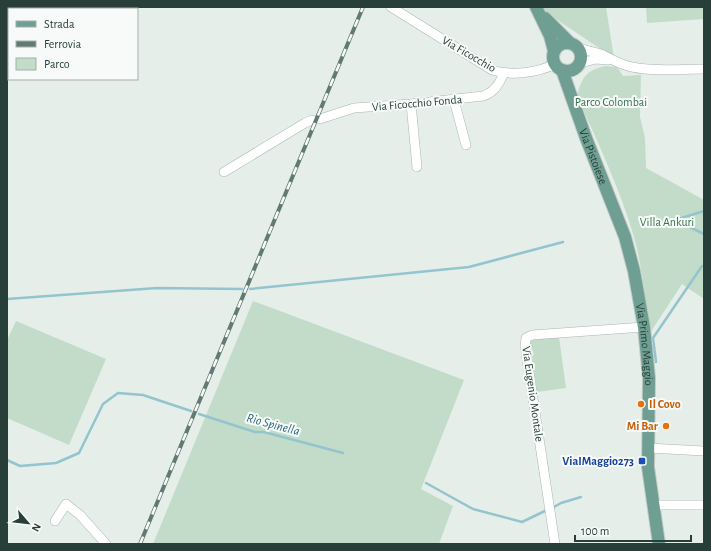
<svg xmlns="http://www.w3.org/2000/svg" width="711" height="551" viewBox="0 0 711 551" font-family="'Alegreya Sans',sans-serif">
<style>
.green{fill:#c2dcc9}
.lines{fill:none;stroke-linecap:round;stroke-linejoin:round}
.stream{stroke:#94c4cd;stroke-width:2.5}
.street-casing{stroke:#a9b6b1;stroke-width:10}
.primary-casing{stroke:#c3c9c7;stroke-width:14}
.street{stroke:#fff;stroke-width:9}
.primary{stroke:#6f9f92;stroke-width:12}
.rail-casing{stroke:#627a73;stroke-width:4}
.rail{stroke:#f7faf9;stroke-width:2.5;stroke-dasharray:8;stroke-linecap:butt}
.food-dot{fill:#e8710a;stroke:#f7faf9;stroke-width:1.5}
.transit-dot{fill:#1a4fb4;stroke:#f7faf9;stroke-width:1.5}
.labels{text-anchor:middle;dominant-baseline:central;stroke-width:4;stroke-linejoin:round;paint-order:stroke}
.street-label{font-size:12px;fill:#273f38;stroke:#f7faf9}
.park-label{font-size:12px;fill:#34724c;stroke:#f7faf9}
.food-label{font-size:12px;font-weight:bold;fill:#c56008;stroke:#f7faf9;text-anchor:start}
.transit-label{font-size:12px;font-weight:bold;fill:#164399;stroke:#f7faf9;text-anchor:end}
.water-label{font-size:13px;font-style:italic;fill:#266876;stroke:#f7faf9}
</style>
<rect width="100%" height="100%" fill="#e6eeea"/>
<!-- green -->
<g class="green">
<path d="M543,7H606L614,58L544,11Z"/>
<path d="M646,7H701L704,9V19L647,23Z"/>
<path d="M606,66L617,67L623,76L641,75L640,117L645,138L646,168L704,200V299L682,284L650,333C645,302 643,269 634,237C620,189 598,143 577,96C582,77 586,70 606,66Z"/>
<path d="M253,301L464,380L421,489L453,506L439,544H153Z"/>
<path d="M16,321L106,359L69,445L7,418V340Z"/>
<path d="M559,337L566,388L537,392L530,342L533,340Z"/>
</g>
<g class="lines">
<!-- stream -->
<g class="stream">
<path d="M675,220L704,234"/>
<path d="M675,220L704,211"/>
<path d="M250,289L469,267L563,242"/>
<path d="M7,299L157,288L242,289"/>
<path d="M656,362L653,338L702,266"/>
<path d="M199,414L255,432H264L343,453"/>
<path d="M7,460L20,466L56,463L79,453L103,404L118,393L143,395L191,411"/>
<path d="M426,483L473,509L522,522L547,510"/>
<path d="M552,508L561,503L581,497"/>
</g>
<!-- street casing -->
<g class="street-casing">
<g id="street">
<path d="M391,7L492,70C512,76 537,73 555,64"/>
<path d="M579,48C587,51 596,52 603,55C613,60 621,65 632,67C656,72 680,69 704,69"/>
<path d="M580,63L596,59L608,60"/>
<path d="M454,100L466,145"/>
<path d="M411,104L417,167"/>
<path d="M320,119L354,108L411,104L483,96C495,92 499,84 504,73"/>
<path d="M224,172L305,123L312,120"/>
<path d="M648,448L704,451"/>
<path d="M654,505H704"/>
<path d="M55,521L66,504L80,515L106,544"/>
<path d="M555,544L525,346L526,338L532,335L644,327"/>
</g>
</g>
<!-- primary casing -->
<g class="primary-casing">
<g id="primary">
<path d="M536,7L550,36L554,51"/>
<path d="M545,18L569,42"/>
<circle cx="567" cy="57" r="14"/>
<path id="s1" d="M562,70L586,138L625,237L634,271L644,327L649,378L648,467L659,544"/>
</g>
</g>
<!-- street -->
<use href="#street" class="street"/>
<!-- primary -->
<use href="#primary" class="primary"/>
<!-- rail casing -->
<g class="rail-casing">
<path id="rail" d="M140,544L363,7"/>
</g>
<!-- rail -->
<use href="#rail" class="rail"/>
</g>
<!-- markers -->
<g class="food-dot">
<circle cx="641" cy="404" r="4"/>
<circle cx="666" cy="426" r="4"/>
</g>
<rect class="transit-dot" x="638" y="457" width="8" height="8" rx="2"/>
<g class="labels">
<!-- street labels -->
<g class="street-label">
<text transform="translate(469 54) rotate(30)">Via Ficocchio</text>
<text transform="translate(417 103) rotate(-5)">Via Ficocchio Fonda</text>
<text stroke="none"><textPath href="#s1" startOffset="92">Via Pistoiese</textPath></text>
<text stroke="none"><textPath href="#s1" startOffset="288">Via Primo Maggio</textPath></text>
<text transform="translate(533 394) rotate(82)">Via Eugenio Montale</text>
</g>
<!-- park labels -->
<g class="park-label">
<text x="611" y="102">Parco Colombai</text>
<text x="667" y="222">Villa Ankuri</text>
</g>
<!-- food labels -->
<g class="food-label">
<text x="649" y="404">Il Covo</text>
<text x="658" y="426" text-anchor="end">Mi Bar</text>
</g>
<!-- transit labels -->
<g class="transit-label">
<text x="634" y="461">ViaIMaggio273</text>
</g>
<!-- water labels -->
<g class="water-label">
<text transform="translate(273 425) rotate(15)">Rio Spinella</text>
</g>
</g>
<!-- border -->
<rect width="711" height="551" fill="none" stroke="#273f38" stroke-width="16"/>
<!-- legend -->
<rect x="8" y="8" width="130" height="72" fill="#f7faf9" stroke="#a4afac"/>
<rect x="16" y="21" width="20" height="6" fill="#6f9f92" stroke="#a4afac"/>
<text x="44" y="28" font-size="12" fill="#273f38">Strada</text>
<rect x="16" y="41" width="20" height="6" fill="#627a73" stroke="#a4afac"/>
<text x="44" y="48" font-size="12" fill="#273f38">Ferrovia</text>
<rect x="16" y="58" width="20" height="12" fill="#c2dcc9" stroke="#a4afac"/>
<text x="44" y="68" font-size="12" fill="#273f38">Parco</text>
<!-- north arrow -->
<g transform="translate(28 523) rotate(118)" stroke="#f7faf9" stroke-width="3" paint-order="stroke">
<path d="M0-3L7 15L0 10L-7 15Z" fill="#273f38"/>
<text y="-6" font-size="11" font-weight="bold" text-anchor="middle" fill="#273f38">N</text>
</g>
<!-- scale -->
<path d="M575 535v6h116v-6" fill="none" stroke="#273f38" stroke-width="2"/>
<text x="581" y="535" font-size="12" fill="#273f38" stroke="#f7faf9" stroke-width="3" paint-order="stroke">100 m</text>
</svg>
